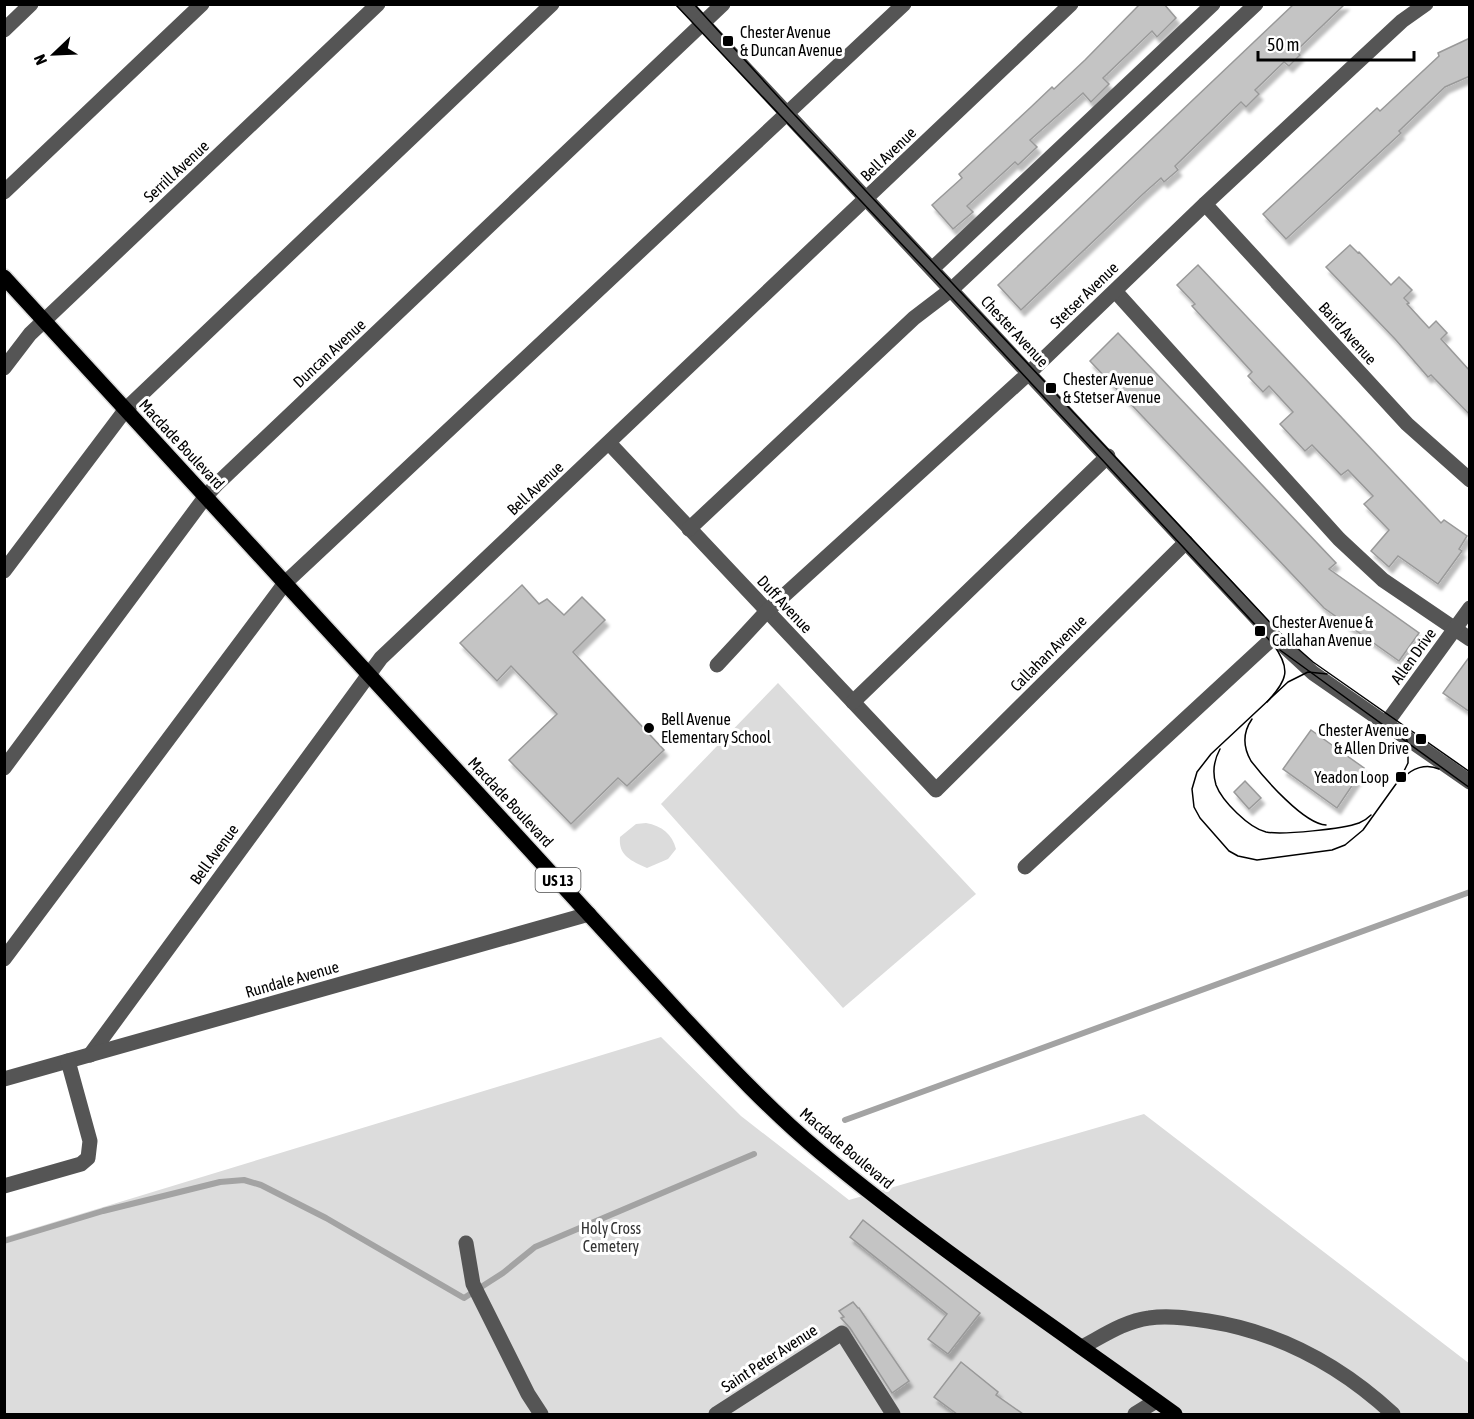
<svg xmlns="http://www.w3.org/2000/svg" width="1474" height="1419" viewBox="0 0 1474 1419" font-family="'Asap Condensed',sans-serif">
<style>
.green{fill:#dcdcdc}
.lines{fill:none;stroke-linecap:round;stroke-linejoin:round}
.stream{stroke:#a3a3a3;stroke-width:6}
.building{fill:#c4c4c4;stroke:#999;stroke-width:1.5;filter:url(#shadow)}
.major-casing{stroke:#dbdbdb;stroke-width:18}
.minor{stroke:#555;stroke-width:15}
.major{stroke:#000;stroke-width:15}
.tram{stroke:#000;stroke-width:1.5}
.poi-dot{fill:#000;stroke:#fff;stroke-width:2}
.labels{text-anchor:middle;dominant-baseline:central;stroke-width:6;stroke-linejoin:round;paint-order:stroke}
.shield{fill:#fff;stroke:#4c4c4c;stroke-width:1.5}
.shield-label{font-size:15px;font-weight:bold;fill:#000}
.poi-label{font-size:16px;fill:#000;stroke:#fff;text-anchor:start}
.street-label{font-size:16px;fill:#000;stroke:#fff}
.park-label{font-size:16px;fill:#333;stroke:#fff}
</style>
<defs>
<filter id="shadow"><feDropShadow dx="3.5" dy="6" stdDeviation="1.5" flood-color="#0004"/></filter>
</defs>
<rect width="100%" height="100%" fill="#fff"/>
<!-- green -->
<g class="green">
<path d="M778,683L976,894L843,1008L661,804Z"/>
<path d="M646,823C662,826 672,834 676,849L668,859L647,868C632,861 618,856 620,837L636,824Z"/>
<path d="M661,1037L741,1116L849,1200L1144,1114L1470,1364L1469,1414H5V1237Z"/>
</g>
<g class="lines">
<!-- stream -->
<g class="stream">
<path d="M845,1120L1470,892"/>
<path d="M4,1241L103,1211L220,1182L244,1180L261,1185L326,1218L464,1298L503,1273L535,1247L754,1154"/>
</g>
</g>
<!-- building -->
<g class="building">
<path d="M1140,4H1164L1176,18L1157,37L1152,31L1103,78L1109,84L1091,102L1083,93L1030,140L1037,147L1018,165L1015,162L967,206L973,212L953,229L932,205L962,178L959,174L1031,107L1052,87L1054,89L1085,60Z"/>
<path d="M1294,4H1345L1296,51L1300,55L1289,66L1284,62L1255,90L1259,94L1246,107L1241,102L1175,166L1178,170L1164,182L1161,178L1143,194L1021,310L998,285Z"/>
<path d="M1470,38V76L1445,87L1399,131L1401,133L1374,158L1286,239L1263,214L1377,108L1380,111L1439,56L1438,53Z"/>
<path d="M1350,245L1358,253L1359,252L1391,285L1399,277L1412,290L1404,298L1409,303L1407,304L1429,328L1436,321L1447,333L1441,339L1470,371V415L1431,375L1428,377L1395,339L1326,267Z"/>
<path d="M1198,265L1441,523L1444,520L1467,536L1459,549L1462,551L1438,584L1398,556L1389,567L1371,551L1389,530L1364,504L1373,496L1348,470L1341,475L1312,445L1305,451L1280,424L1293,412L1269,386L1263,392L1248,376L1252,372L1192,306L1195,304L1177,285Z"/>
<path d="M1118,333L1336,563L1329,569L1419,633L1399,661L1324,608L1090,361Z"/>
<path d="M522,585L539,604L547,599L564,615L582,597L605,620L573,652L664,750L627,786L618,778L571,824L509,760L557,714L511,666L497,681L460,643Z"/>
<path d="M1470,656V712L1443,693Z"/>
<path d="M1311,730L1364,768L1337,808L1283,769Z"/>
<path d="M1245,781L1261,798L1249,809L1234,792Z"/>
<path d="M863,1220L980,1313L948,1354L928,1339L947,1314L850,1237Z"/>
<path d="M853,1302L858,1308H859L909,1381L892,1393L850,1328L841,1318L844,1317L839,1311Z"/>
<path d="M961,1362L998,1392L996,1395L1023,1414H957L934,1397Z"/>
</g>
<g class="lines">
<!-- major casing -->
<g class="major-casing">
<path id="major" d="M4,277L684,1018C727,1064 771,1111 820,1152C933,1246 1056,1328 1175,1414"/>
</g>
<!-- minor -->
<g class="minor">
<path d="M685,4L1274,637L1313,673L1470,782"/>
<path d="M4,30L31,4"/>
<path d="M4,192L202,4"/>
<path d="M1205,204L1407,424L1470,480"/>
<path d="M933,268L1213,4"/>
<path d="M1115,291L1339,539L1383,580L1470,639"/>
<path d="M4,368L30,334L378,4"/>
<path d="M609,443L936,790L1186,542"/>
<path d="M689,529L914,318L952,289L1256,4"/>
<path d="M4,571L126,409L552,4"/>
<path d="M717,665L767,611L1029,373L1205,204L1402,21L1426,4"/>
<path d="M853,702L1108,456"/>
<path d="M1385,725L1470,608"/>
<path d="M4,768L206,496L218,483L723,4"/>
<path d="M1025,867L1274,637"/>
<path d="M4,959L285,583L904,4"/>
<path d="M90,1055L381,658L1071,4"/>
<path d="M4,1079L589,914"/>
<path d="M4,1186L81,1164L88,1158L90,1141L68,1061"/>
<path d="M466,1243L473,1284L528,1394L541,1414"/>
<path d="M1082,1347C1103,1336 1125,1321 1149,1318C1168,1315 1189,1318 1208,1321C1279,1332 1341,1366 1393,1414"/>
<path d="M716,1414L842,1333L893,1414"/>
<path d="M1135,1414L1156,1401"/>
</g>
<!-- major -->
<use href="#major" class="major"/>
<!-- tram -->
<g class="tram">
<path d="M675,4L928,272L1273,644C1292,670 1287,680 1267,702"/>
<path d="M694,4L791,111L1279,632L1313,662L1470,772"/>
<path d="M1280,650L1470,788"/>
<path d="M1327,674L1308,672L1288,682L1211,754L1197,772L1192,789L1194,807L1200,818L1229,851L1238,856L1257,860L1332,850L1345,845L1363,830L1401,777L1408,763V743L1401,726"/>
<path d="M1252,719C1243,732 1243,747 1251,761C1265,779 1304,824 1326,825"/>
<path d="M1220,749C1214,760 1212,772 1216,785C1222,801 1249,828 1266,832C1283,835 1343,829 1359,823C1364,821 1367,819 1371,815"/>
<path d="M1402,779C1412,768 1426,763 1439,769"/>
</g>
</g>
<!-- markers -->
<g class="poi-dot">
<rect x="722" y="35" width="12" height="12" rx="3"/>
<rect x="1045" y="382" width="12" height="12" rx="3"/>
<rect x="1254" y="625" width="12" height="12" rx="3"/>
<circle cx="649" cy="728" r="6"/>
<rect x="1415" y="733" width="12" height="12" rx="3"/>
<rect x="1395" y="771" width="12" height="12" rx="3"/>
</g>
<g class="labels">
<!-- shield labels -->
<rect class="shield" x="535.5" y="868" width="45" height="24" rx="4.5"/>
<g class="shield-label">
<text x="558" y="880">US 13</text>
</g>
<!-- poi labels -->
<g class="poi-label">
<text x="740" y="32">Chester Avenue<tspan x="740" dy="18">&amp; Duncan Avenue</tspan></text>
<text x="1063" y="379">Chester Avenue<tspan x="1063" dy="18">&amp; Stetser Avenue</tspan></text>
<text x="1272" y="622">Chester Avenue &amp;<tspan x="1272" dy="18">Callahan Avenue</tspan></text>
<text x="661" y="719">Bell Avenue<tspan x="661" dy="18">Elementary School</tspan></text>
<text x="1409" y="730" text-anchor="end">Chester Avenue<tspan x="1409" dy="18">&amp; Allen Drive</tspan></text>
<text x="1389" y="777" text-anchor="end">Yeadon Loop</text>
</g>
<!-- street labels -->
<g class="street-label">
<text transform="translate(888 154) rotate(-44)">Bell Avenue</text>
<text transform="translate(176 171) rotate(-43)">Serrill Avenue</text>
<text transform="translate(1084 295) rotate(-44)">Stetser Avenue</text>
<text transform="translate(1015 331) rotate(47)">Chester Avenue</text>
<text transform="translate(1348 333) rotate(48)">Baird Avenue</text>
<text transform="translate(329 353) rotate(-43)">Duncan Avenue</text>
<text transform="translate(182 444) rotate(47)">Macdade Boulevard</text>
<text transform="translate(535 488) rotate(-43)">Bell Avenue</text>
<text transform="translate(785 604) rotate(47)">Duff Avenue</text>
<text transform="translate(1048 653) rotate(-45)">Callahan Avenue</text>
<text transform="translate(1413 656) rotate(-54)">Allen Drive</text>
<text transform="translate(511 802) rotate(47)">Macdade Boulevard</text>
<text transform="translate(214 854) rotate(-54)">Bell Avenue</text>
<text transform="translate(292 979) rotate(-16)">Rundale Avenue</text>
<text transform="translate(847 1148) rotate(40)">Macdade Boulevard</text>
<text transform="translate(769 1358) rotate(-33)">Saint Peter Avenue</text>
</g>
<!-- park labels -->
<g class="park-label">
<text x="611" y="1228">Holy Cross<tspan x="611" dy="18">Cemetery</tspan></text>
</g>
</g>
<!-- border -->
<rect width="1474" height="1419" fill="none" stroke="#000000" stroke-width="12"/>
<!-- north arrow -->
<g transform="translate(54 54) rotate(247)" stroke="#ffffff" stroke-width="4.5" paint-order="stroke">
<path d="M0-4.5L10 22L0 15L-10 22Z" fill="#000000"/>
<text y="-9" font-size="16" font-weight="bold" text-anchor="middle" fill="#000000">N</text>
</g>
<!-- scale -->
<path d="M1258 51v9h156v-9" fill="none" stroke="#000000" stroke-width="3"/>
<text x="1267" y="51" font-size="18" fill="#000000" stroke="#ffffff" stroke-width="4.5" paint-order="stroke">50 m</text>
</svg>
